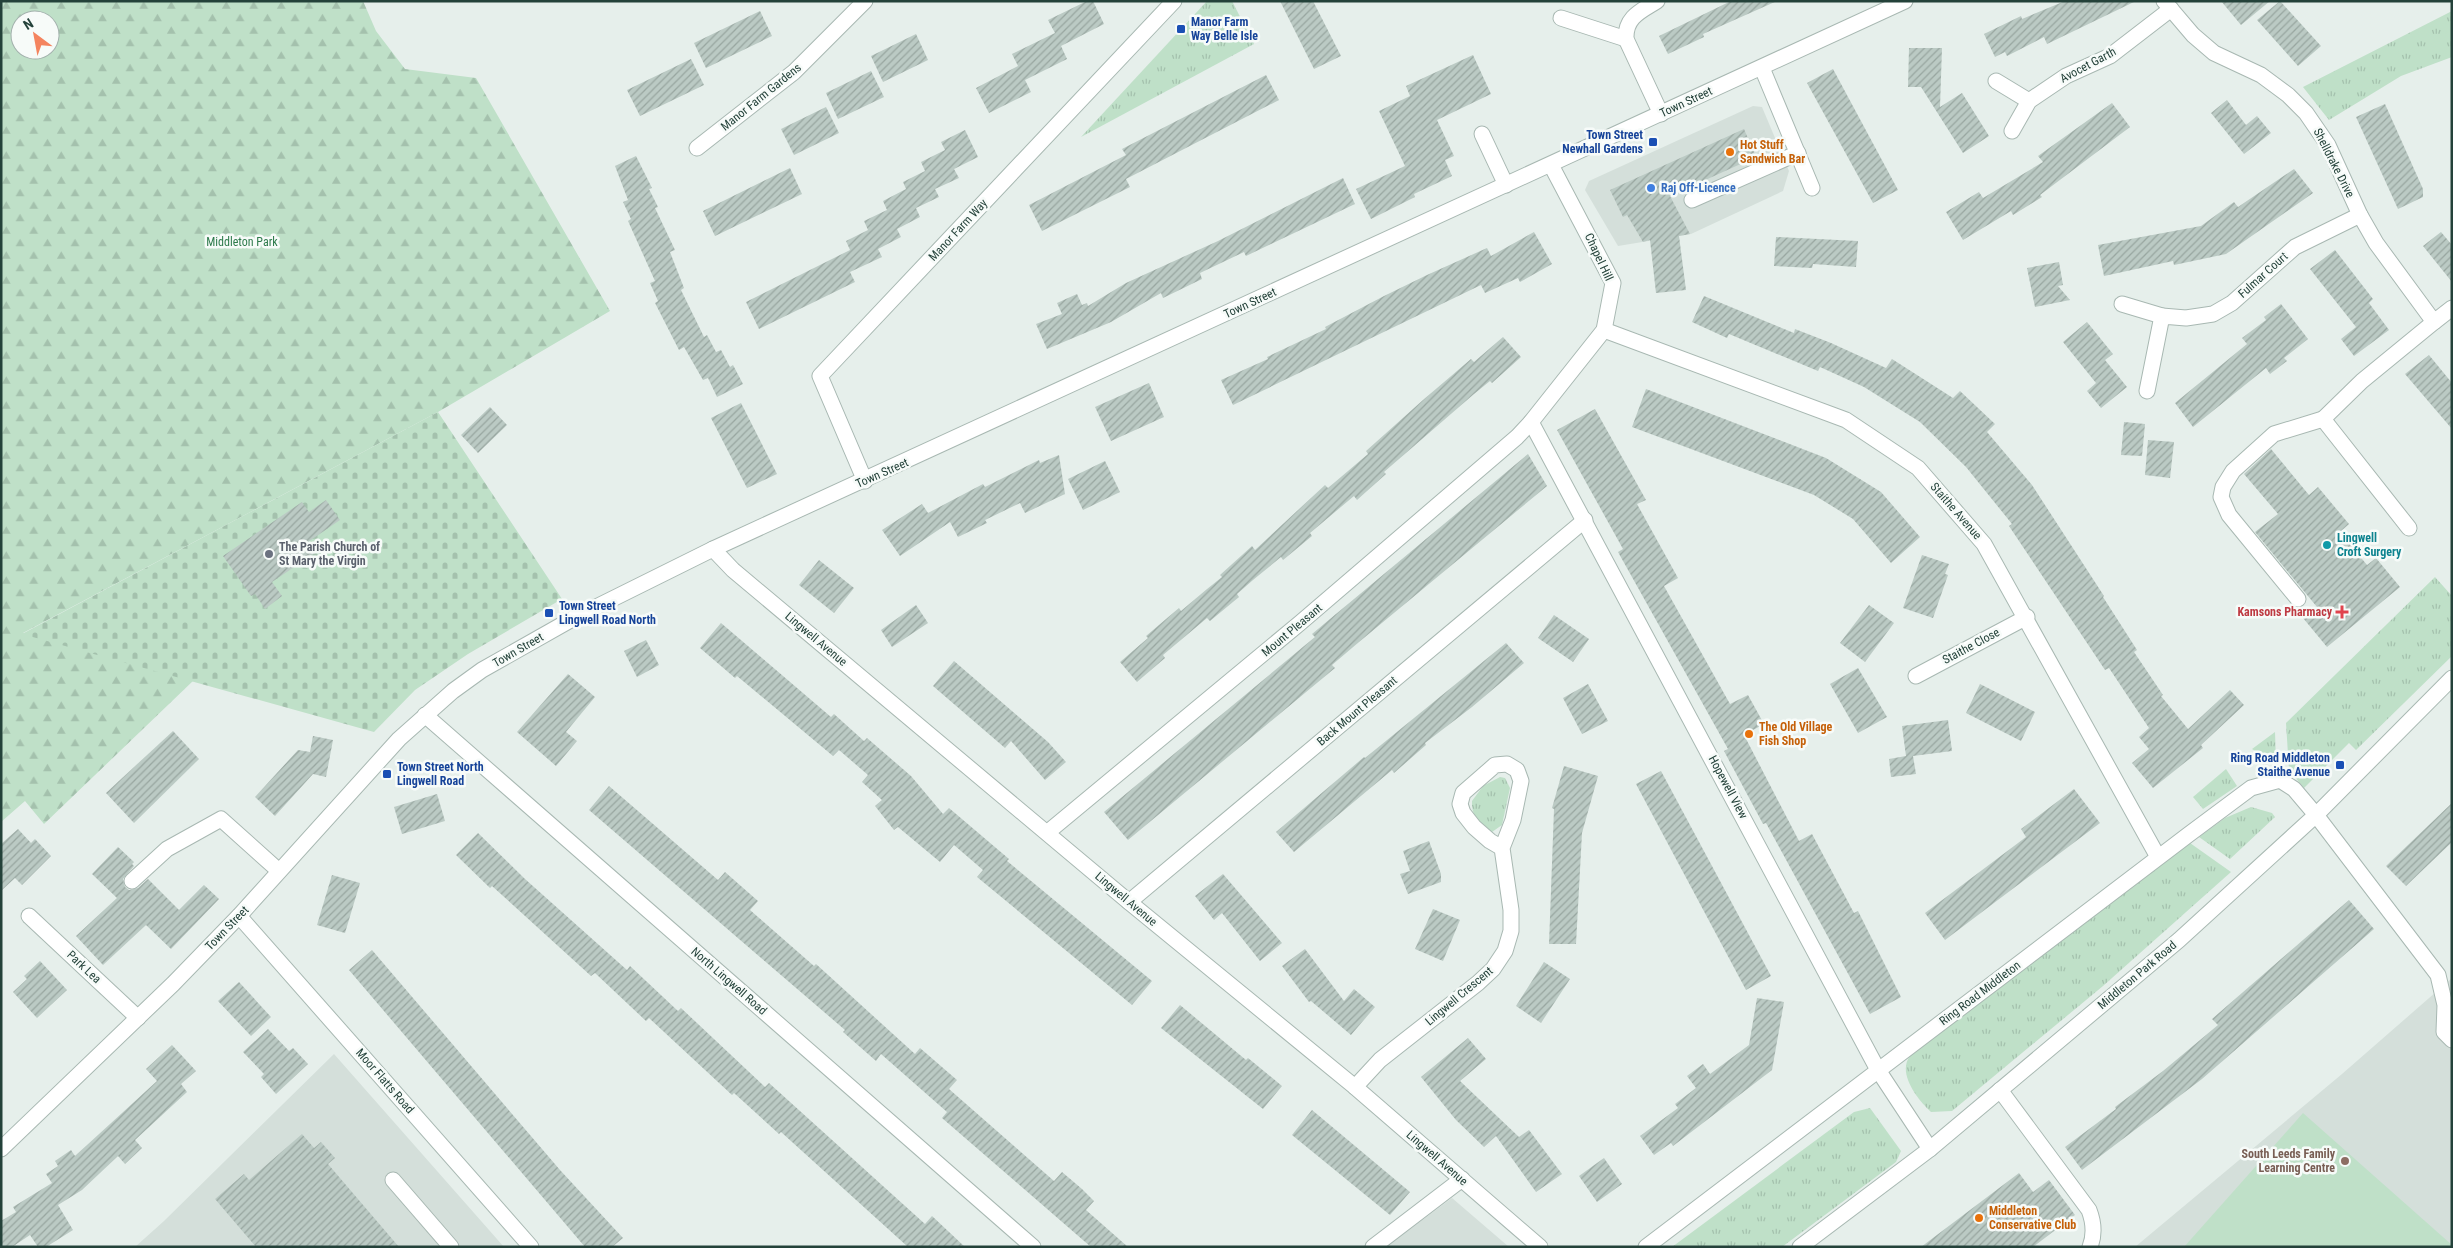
<svg xmlns="http://www.w3.org/2000/svg" width="2453" height="1248" viewBox="0 0 2453 1248" font-family="'Roboto Condensed',sans-serif">
<style>
.built{fill:#d4dfda}
.grass{fill:url(#grass-tufts)}
.forest{fill:url(#forest-firs);fill-rule:evenodd}
.cemetery{fill:url(#cemetery-stones)}
.pitch{fill:#bfe0c8}
.building{fill:url(#building-hatch)}
.lines{fill:none;stroke-linecap:round;stroke-linejoin:round}
.minor-casing{stroke:#a8b8b2;stroke-width:17}
.minor{stroke:#fff;stroke-width:15}
.transit-dot{fill:#1a4fb4;stroke:#f7fbf9;stroke-width:2}
.food-dot{fill:#e8710a;stroke:#f7fbf9;stroke-width:2}
.shop-dot{fill:#3f7fe0;stroke:#f7fbf9;stroke-width:2}
.culture-dot{fill:#0f9aa8;stroke:#f7fbf9;stroke-width:2}
.worship-dot{fill:#6b7280;stroke:#f7fbf9;stroke-width:2}
.health-dot{fill:#e0444e;stroke:#f7fbf9;stroke-width:2}
.education-dot{fill:#8d6e63;stroke:#f7fbf9;stroke-width:2}
.labels{text-anchor:middle;dominant-baseline:central;stroke-width:5;stroke-linejoin:round;paint-order:stroke}
.transit-label{font-size:12px;font-weight:bold;fill:#164399;stroke:#f7fbf9;text-anchor:start}
.street-label{font-size:12px;fill:#24423a;stroke:#f7fbf9}
.food-label{font-size:12px;font-weight:bold;fill:#c56008;stroke:#f7fbf9;text-anchor:start}
.shop-label{font-size:12px;font-weight:bold;fill:#366cbe;stroke:#f7fbf9;text-anchor:start}
.park-label{font-size:12px;fill:#2d7a4b;stroke:#f7fbf9}
.culture-label{font-size:12px;font-weight:bold;fill:#0d838f;stroke:#f7fbf9;text-anchor:start}
.worship-label{font-size:12px;font-weight:bold;fill:#5b616d;stroke:#f7fbf9;text-anchor:start}
.health-label{font-size:12px;font-weight:bold;fill:#be3a42;stroke:#f7fbf9;text-anchor:end}
.education-label{font-size:12px;font-weight:bold;fill:#785e54;stroke:#f7fbf9;text-anchor:end}
</style>
<defs>
<pattern id="grass-tufts" width="24" height="20" patternUnits="userSpaceOnUse" patternTransform="scale(1.25)"><rect width="24" height="20" fill="#bfe0c8"/><path d="M3 7l-1-3M5 7V3M7 7l1-3M15 17l-1-3M17 17v-4M19 17l1-3" fill="none" stroke="#a4c1ad"/></pattern>
<pattern id="forest-firs" width="22" height="20" patternUnits="userSpaceOnUse" patternTransform="scale(1.25)"><rect width="22" height="20" fill="#bfe0c8"/><path d="M5 1l3.5 6h-7zM16 11l3.5 6h-7z" fill="#a4c1ad"/></pattern>
<pattern id="cemetery-stones" width="16" height="16" patternUnits="userSpaceOnUse" patternTransform="scale(1.25)"><rect width="16" height="16" fill="#bfe0c8"/><path d="M2 7V4a2 2 0 0 1 4 0v3zM10 15v-3a2 2 0 0 1 4 0v3z" fill="#a4c1ad"/></pattern>
<pattern id="building-hatch" width="6" height="6" patternUnits="userSpaceOnUse" patternTransform="scale(1.25)"><rect width="6" height="6" fill="#bbcac4"/><path d="M-1 1l2-2M0 6l6-6M5 7l2-2" fill="none" stroke="#98a6a0"/></pattern>
</defs>
<rect width="100%" height="100%" fill="#e6efeb"/>
<!-- built -->
<g class="built">
<path d="M1753,106L1762,107L1789,171L1783,191L1691,234L1618,246L1585,190L1589,181Z"/>
<path d="M2452,978V1247H2135L2342,1074Z"/>
<path d="M334,1054L504,1247H135L164,1221Z"/>
<path d="M1452,1198L1509,1247H1386Z"/>
</g>
<!-- grass -->
<g class="grass">
<path d="M1207,1H1232L1254,44L1081,137Z"/>
<path d="M2452,11V57L2401,76L2329,120L2303,87Z"/>
<path d="M2435,577L2452,596V656L2356,750L2349,743L2304,788L2289,770L2286,723Z"/>
<path d="M2275,732L2276,764L2252,749Z"/>
<path d="M2226,769L2237,786L2203,809L2193,797Z"/>
<path d="M1500,777L1505,778L1510,788L1502,825L1492,832C1479,826 1471,815 1472,801L1483,786Z"/>
<path d="M2251,807L2272,813L2275,817L2230,859L2199,837L2225,818Z"/>
<path d="M2190,843L2231,872L2103,986L1952,1111L1931,1112C1917,1099 1897,1073 1910,1056Z"/>
<path d="M1870,1108L1901,1151L1896,1162L1782,1247H1672L1854,1112Z"/>
</g>
<!-- forest -->
<path class="forest" d="M1,1H363L376,31L405,69L476,78L610,311L438,412L23,633L194,680L44,824L25,801L1,822ZM20,20H50V50H20Z"/>
<!-- cemetery -->
<path class="cemetery" d="M438,412L562,599L468,654L415,690L374,732L22,634Z"/>
<!-- pitch -->
<path class="pitch" d="M2303,1113L2452,1245V1247H2184Z"/>
<!-- building -->
<g class="building">
<path d="M1087,1H1093L1104,24L1061,46L1056,35L1067,59L1025,80L1031,92L989,113L976,88L1018,66L1012,54L1055,33L1048,20Z"/>
<path d="M1280,1H1313L1341,56L1314,69Z"/>
<path d="M1731,1H1777L1703,34L1704,37L1668,54L1659,36Z"/>
<path d="M2065,1H2136L2047,44L2044,37L2007,56L2005,52L1995,57L1984,34L2021,16L2022,19Z"/>
<path d="M2221,1H2270L2241,25Z"/>
<path d="M2280,1L2321,46L2298,66L2257,20Z"/>
<path d="M760,11L772,36L706,68L694,43Z"/>
<path d="M916,34L928,60L883,82L871,56Z"/>
<path d="M1909,48H1942L1940,107L1962,93L1989,136L1963,153L1921,87H1908Z"/>
<path d="M1473,55L1491,94L1437,120L1454,156L1445,160L1452,176L1414,194L1415,197L1371,219L1356,189L1405,166L1379,111L1410,96L1406,86Z"/>
<path d="M691,59L704,85L640,116L627,90Z"/>
<path d="M1833,69L1898,190L1873,203L1807,83Z"/>
<path d="M871,71L884,97L838,119L826,93Z"/>
<path d="M1266,75L1279,100L1126,179L1130,187L1042,231L1029,205L1126,155L1122,149Z"/>
<path d="M2227,100L2246,125L2257,116L2271,133L2244,154L2211,113Z"/>
<path d="M2112,103L2130,127L2040,195L2042,197L2013,215L2011,211L1963,240L1946,212L1979,192L1983,198L2043,162L2038,156Z"/>
<path d="M2385,104L2423,189V197L2398,209L2356,117Z"/>
<path d="M826,107L839,133L794,155L781,129Z"/>
<path d="M1744,129L1756,157L1670,196L1690,234L1679,236L1686,290L1656,293L1650,240L1643,242L1627,215L1623,217L1610,190Z"/>
<path d="M965,130L978,157L954,169L959,178L935,189L939,197L916,208L920,217L897,229L901,237L878,249L882,257L850,272L855,282L759,329L746,302L850,250L846,241L868,230L864,221L887,210L883,201L906,189L903,182L925,171L921,162L945,150L941,142Z"/>
<path d="M636,156L652,188L649,189L658,207L655,208L675,250L670,252L684,288L681,290L704,337L707,335L716,352L721,350L730,367L733,365L743,384L717,397L708,378L703,380L684,347L679,350L655,303L658,301L650,283L655,281L628,221L631,219L623,202L628,200L615,166Z"/>
<path d="M790,168L802,194L715,236L703,211Z"/>
<path d="M2294,169L2313,193L2226,254L2174,265L2173,261L2104,276L2098,245L2201,226L2234,202L2238,207Z"/>
<path d="M1343,178L1355,204L1246,256L1244,252L1200,273L1202,279L1163,298L1161,293L1111,322L1047,349L1036,324L1062,314L1057,303L1077,294L1082,305L1087,303L1088,306L1126,283L1218,241Z"/>
<path d="M1534,232L1552,264L1520,282L1518,278L1485,293L1481,285L1233,405L1221,380L1268,359L1267,357L1326,329L1325,327L1384,296L1427,275L1487,248L1491,256Z"/>
<path d="M2441,232L2452,245V282L2423,246Z"/>
<path d="M1776,237L1858,241L1856,267L1813,264L1812,268L1774,266Z"/>
<path d="M2335,250L2373,299L2369,303L2389,330L2354,356L2341,339L2356,327L2310,269Z"/>
<path d="M2059,262L2063,285L2058,286L2070,300L2035,307L2027,268Z"/>
<path d="M1704,296L1794,333L1795,329L1831,343L1886,368L1892,359L1953,398L1960,391L1995,424L1987,432L2032,485L2104,596L2103,597L2137,650L2134,652L2163,695L2161,696L2188,729L2230,690L2244,705L2201,745L2203,748L2153,788L2132,763L2149,749L2139,737L2149,728L2109,668L2105,670L2009,526L2012,524L1966,467L1920,422L1864,387L1820,367L1818,371L1729,334L1727,338L1692,322Z"/>
<path d="M2281,304L2308,339L2284,358L2287,361L2270,374L2266,368L2193,427L2175,403L2247,344L2242,338L2266,320L2264,317Z"/>
<path d="M2087,322L2113,354L2105,360L2127,387L2101,408L2087,391L2096,383L2063,342Z"/>
<path d="M1503,337L1521,357L1492,383L1490,381L1474,394L1384,472L1386,474L1357,500L1354,496L1310,533L1312,536L1283,560L1281,557L1253,580L1237,594L1239,597L1210,621L1207,618L1163,655L1165,658L1137,682L1120,662L1148,638L1146,636L1179,608L1181,611L1207,589L1222,577L1220,575L1252,546L1255,550L1325,485L1328,488L1368,454L1366,451L1423,400L1471,359L1474,362Z"/>
<path d="M2429,355L2452,383V429L2405,374Z"/>
<path d="M1149,383L1164,417L1111,441L1095,407Z"/>
<path d="M1646,389L1826,458L1881,492L1920,537L1891,563L1853,519L1814,495L1632,427Z"/>
<path d="M741,403L777,474L747,488L711,418Z"/>
<path d="M490,407L507,425L478,453L461,435Z"/>
<path d="M1595,409L1646,500L1637,504L1678,578L1664,586L1730,704L1748,695L1764,724L1744,735L1799,841L1812,834L1854,913L1858,911L1901,997L1870,1014L1766,823L1763,824L1724,751L1728,749L1618,552L1623,549L1557,430Z"/>
<path d="M2124,422L2145,424L2142,456L2121,455Z"/>
<path d="M2148,440L2174,442L2170,478L2145,475Z"/>
<path d="M2271,449L2309,495L2318,487L2349,524L2340,532L2367,565L2376,558L2400,587L2327,647L2303,618L2317,607L2255,532L2278,514L2244,474Z"/>
<path d="M1528,454L1547,486L1359,642L1332,665L1335,668L1128,840L1104,812L1315,637L1312,634Z"/>
<path d="M1059,455L1065,494L1025,513L1020,503L985,520L987,523L958,537L950,522L900,556L882,530L922,504L928,513L983,484L985,487L1039,460L1040,463Z"/>
<path d="M1105,461L1120,492L1083,510L1068,479Z"/>
<path d="M326,500L340,520L308,542L315,553L272,582L282,596L265,609L255,594L251,596L223,556L302,502L309,512Z"/>
<path d="M1922,555L1949,564L1945,574L1948,575L1933,618L1903,608Z"/>
<path d="M819,560L854,588L834,613L799,585Z"/>
<path d="M916,605L928,623L892,647L881,630Z"/>
<path d="M1869,605L1894,623L1865,662L1840,643Z"/>
<path d="M1554,615L1589,639L1573,662L1538,638Z"/>
<path d="M721,623L831,717L834,714L864,741L867,738L911,776L943,814L949,808L1009,859L1007,861L1152,981L1132,1005L977,877L983,870L954,845L940,862L898,827L894,830L875,806L882,800L862,782L868,775L839,750L833,756L737,676L735,678L700,648Z"/>
<path d="M646,640L659,665L637,677L624,651Z"/>
<path d="M1506,643L1524,663L1472,707L1425,743L1426,745L1394,773L1392,770L1294,852L1276,832L1364,757L1365,758Z"/>
<path d="M954,661L1048,742L1066,762L1045,780L1011,741L1005,748L933,686Z"/>
<path d="M1858,668L1887,717L1858,733L1830,684Z"/>
<path d="M568,674L595,697L566,732L577,741L556,766L517,732Z"/>
<path d="M1588,684L1608,721L1582,734L1563,698Z"/>
<path d="M1980,684L2035,712L2021,741L1966,713Z"/>
<path d="M1948,720L1952,751L1913,756L1916,774L1891,777L1889,759L1906,756L1902,726Z"/>
<path d="M173,731L199,759L134,823L106,793Z"/>
<path d="M313,736L333,740L326,777L313,774L275,816L255,797L298,750L310,752Z"/>
<path d="M1564,766L1598,776L1582,833L1576,944H1549L1554,809L1552,808Z"/>
<path d="M1661,771L1771,976L1746,990L1636,784Z"/>
<path d="M609,786L718,880L725,872L758,901L750,910L814,966L816,964L915,1054L920,1048L957,1080L949,1089L1054,1181L1062,1172L1082,1189L1094,1201L1086,1210L1128,1247H1091L942,1118L947,1112L881,1054L876,1061L843,1032L845,1030L589,810Z"/>
<path d="M2074,789L2100,823L1945,940L1925,913L2026,837L2021,829Z"/>
<path d="M437,794L445,821L402,834L394,807Z"/>
<path d="M2452,803V842L2406,886L2386,866Z"/>
<path d="M18,829L31,843L35,839L51,856L22,885L15,878L1,891V844Z"/>
<path d="M478,833L525,879L627,970L630,966L678,1011L681,1008L765,1087L769,1083L925,1224L932,1216L965,1247H908L781,1132L779,1134L734,1093L732,1095L649,1018L646,1021L595,973L591,976L492,886L490,888L456,855Z"/>
<path d="M1429,841L1441,874V882L1408,894L1400,874L1410,871L1403,851Z"/>
<path d="M118,847L134,862L132,864L134,866L123,879L125,887L129,890L138,888L148,879L179,910L204,885L219,899L171,949L146,925L103,965L76,936L117,898L92,874Z"/>
<path d="M1223,874L1282,943L1260,961L1222,913L1214,920L1195,896Z"/>
<path d="M332,875L360,883L345,933L317,925Z"/>
<path d="M2349,900L2374,929L2202,1079L2082,1170L2065,1147L2116,1109L2115,1107L2163,1071L2218,1025L2212,1019Z"/>
<path d="M1433,909L1460,920L1443,961L1415,949Z"/>
<path d="M1305,949L1344,1001L1354,989L1375,1007L1351,1035L1311,1001L1309,1002L1282,966Z"/>
<path d="M372,950L560,1170L623,1238L612,1247H585L349,970Z"/>
<path d="M40,961L67,990L37,1018L13,992L27,979L24,976Z"/>
<path d="M1544,962L1570,979L1541,1023L1516,1006Z"/>
<path d="M239,982L271,1017L251,1036L218,1001Z"/>
<path d="M1757,998L1784,1002L1772,1070L1673,1146L1671,1143L1654,1155L1640,1136L1678,1108L1675,1104L1696,1088L1687,1076L1703,1064L1710,1074L1749,1045Z"/>
<path d="M1180,1005L1246,1060L1248,1058L1282,1086L1263,1109L1161,1028Z"/>
<path d="M268,1029L289,1051L293,1048L308,1064L276,1094L261,1077L264,1074L243,1052Z"/>
<path d="M1468,1038L1486,1059L1460,1081L1519,1137L1529,1130L1562,1174L1536,1192L1496,1136L1484,1147L1456,1120L1421,1077Z"/>
<path d="M172,1045L196,1071L181,1084L187,1092L135,1140L142,1148L125,1164L118,1156L82,1190L58,1205L73,1230L46,1247H38L30,1235L12,1247H1V1221L16,1212L13,1207L52,1183L46,1174L58,1166L55,1161L71,1150L75,1156L157,1081L146,1069Z"/>
<path d="M1312,1110L1410,1192L1390,1215L1292,1135Z"/>
<path d="M302,1134L314,1148L321,1142L335,1158L328,1164L399,1247H256L215,1199L244,1174L249,1180Z"/>
<path d="M1604,1158L1622,1184L1597,1202L1579,1176Z"/>
<path d="M2019,1173L2033,1192L2049,1180L2075,1215L2033,1247H1921Z"/>
</g>
<g class="lines">
<!-- minor casing -->
<g class="minor-casing">
<g id="minor">
<path d="M1657,1C1641,11 1625,17 1626,39L1661,114"/>
<path d="M2164,1L2193,35L2214,53L2261,75L2288,95L2306,113L2328,145L2360,215L2376,243L2434,322L2452,308"/>
<path d="M1561,18L1626,39"/>
<path d="M1762,68L1812,188"/>
<path d="M1996,81L2029,101"/>
<path d="M2012,131L2029,101L2066,76L2110,56L2171,9"/>
<path d="M1482,134L1506,185"/>
<path d="M697,148L794,72L865,1"/>
<path d="M1692,200L1798,153"/>
<path d="M2122,304L2162,316"/>
<path d="M1604,330L1846,420L1918,468L1984,544L2158,857"/>
<path d="M2147,391L2162,316L2186,318L2213,314L2232,303L2295,247L2360,215"/>
<path d="M1531,422L1878,1070L1930,1149"/>
<path d="M865,481L820,376L1174,1"/>
<path d="M2409,528L2323,419L2362,381L2434,322"/>
<path d="M713,549L733,570L1129,902L1355,1087L1540,1247"/>
<path d="M2298,599L2229,515L2221,497L2223,487L2233,471L2274,434L2323,419"/>
<path d="M1916,676L2027,617"/>
<path d="M425,715L1033,1247"/>
<path d="M1048,832L1300,623L1517,437L1531,422L1604,330L1613,283L1551,165"/>
<path d="M132,881L167,849L221,819L279,871"/>
<path d="M1129,902L1585,520"/>
<path d="M29,916L138,1018"/>
<path d="M239,916L531,1247"/>
<path d="M1355,1087L1380,1060L1478,983L1493,969L1505,951L1511,931V910L1502,848L1513,820L1521,781L1517,770L1507,764L1495,765L1463,793L1460,804L1463,813L1474,827L1490,841L1502,848"/>
<path d="M2000,1090L2089,1210C2094,1223 2095,1234 2090,1247"/>
<path d="M1,1149L173,984L239,916L399,739L453,691L482,670L574,618L713,549L1905,1"/>
<path d="M393,1180L451,1247"/>
<path d="M1373,1247L1462,1179"/>
<path d="M1646,1247L2188,835L2251,788L2280,780L2294,789L2316,815L2438,975L2445,1005L2444,1032L2452,1040"/>
<path d="M1800,1247L1930,1149L2179,940L2316,815L2452,678"/>
</g>
</g>
<!-- minor -->
<use href="#minor" class="minor"/>
</g>
<!-- markers -->
<g class="transit-dot">
<rect x="1176" y="24" width="10" height="10" rx="2.5"/>
<rect x="1648" y="137" width="10" height="10" rx="2.5"/>
<rect x="544" y="608" width="10" height="10" rx="2.5"/>
<rect x="2335" y="760" width="10" height="10" rx="2.5"/>
<rect x="382" y="769" width="10" height="10" rx="2.5"/>
</g>
<g class="food-dot">
<circle cx="1730" cy="152" r="5"/>
<circle cx="1749" cy="734" r="5"/>
<circle cx="1979" cy="1218" r="5"/>
</g>
<circle class="shop-dot" cx="1651" cy="188" r="5"/>
<circle class="culture-dot" cx="2327" cy="545" r="5"/>
<circle class="worship-dot" cx="269" cy="554" r="5"/>
<path class="health-dot" d="M2339.5 604.5h5v5h5v5h-5v5h-5v-5h-5v-5h5z"/>
<circle class="education-dot" cx="2345" cy="1161" r="5"/>
<g class="labels">
<!-- transit labels -->
<g class="transit-label">
<text x="1191" y="22">Manor Farm<tspan x="1191" dy="14">Way Belle Isle</tspan></text>
<text x="1643" y="135" text-anchor="end">Town Street<tspan x="1643" dy="14">Newhall Gardens</tspan></text>
<text x="559" y="606">Town Street<tspan x="559" dy="14">Lingwell Road North</tspan></text>
<text x="2330" y="758" text-anchor="end">Ring Road Middleton<tspan x="2330" dy="14">Staithe Avenue</tspan></text>
<text x="397" y="767">Town Street North<tspan x="397" dy="14">Lingwell Road</tspan></text>
</g>
<!-- street labels -->
<g class="street-label">
<text transform="translate(2088 65) rotate(-28)">Avocet Garth</text>
<text transform="translate(761 97) rotate(-39)">Manor Farm Gardens</text>
<text transform="translate(1686 102) rotate(-25)">Town Street</text>
<text transform="translate(2334 163) rotate(63)">Shelldrake Drive</text>
<text transform="translate(958 230) rotate(-47)">Manor Farm Way</text>
<text transform="translate(1599 257) rotate(65)">Chapel Hill</text>
<text transform="translate(2263 275) rotate(-42)">Fulmar Court</text>
<text transform="translate(1250 303) rotate(-25)">Town Street</text>
<text transform="translate(882 473) rotate(-24)">Town Street</text>
<text transform="translate(1956 511) rotate(49)">Staithe Avenue</text>
<text transform="translate(1292 630) rotate(-40)">Mount Pleasant</text>
<text transform="translate(816 639) rotate(40)">Lingwell Avenue</text>
<text transform="translate(1971 646) rotate(-28)">Staithe Close</text>
<text transform="translate(518 650) rotate(-30)">Town Street</text>
<text transform="translate(1357 711) rotate(-40)">Back Mount Pleasant</text>
<text transform="translate(1728 787) rotate(62)">Hopewell View</text>
<text transform="translate(1126 899) rotate(40)">Lingwell Avenue</text>
<text transform="translate(227 928) rotate(-46)">Town Street</text>
<text transform="translate(84 967) rotate(43)">Park Lea</text>
<text transform="translate(2137 975) rotate(-40)">Middleton Park Road</text>
<text transform="translate(729 981) rotate(41)">North Lingwell Road</text>
<text transform="translate(1980 993) rotate(-37)">Ring Road Middleton</text>
<text transform="translate(1459 996) rotate(-40)">Lingwell Crescent</text>
<text transform="translate(385 1081) rotate(49)">Moor Flatts Road</text>
<text transform="translate(1437 1158) rotate(41)">Lingwell Avenue</text>
</g>
<!-- food labels -->
<g class="food-label">
<text x="1740" y="145">Hot Stuff<tspan x="1740" dy="14">Sandwich Bar</tspan></text>
<text x="1759" y="727">The Old Village<tspan x="1759" dy="14">Fish Shop</tspan></text>
<text x="1989" y="1211">Middleton<tspan x="1989" dy="14">Conservative Club</tspan></text>
</g>
<!-- shop labels -->
<g class="shop-label">
<text x="1661" y="188">Raj Off-Licence</text>
</g>
<!-- park labels -->
<g class="park-label">
<text x="242" y="242">Middleton Park</text>
</g>
<!-- culture labels -->
<g class="culture-label">
<text x="2337" y="538">Lingwell<tspan x="2337" dy="14">Croft Surgery</tspan></text>
</g>
<!-- worship labels -->
<g class="worship-label">
<text x="279" y="547">The Parish Church of<tspan x="279" dy="14">St Mary the Virgin</tspan></text>
</g>
<!-- health labels -->
<g class="health-label">
<text x="2332" y="612">Kamsons Pharmacy</text>
</g>
<!-- education labels -->
<g class="education-label">
<text x="2335" y="1154">South Leeds Family<tspan x="2335" dy="14">Learning Centre</tspan></text>
</g>
</g>
<!-- border -->
<rect width="2453" height="1248" fill="none" stroke="#24423a" stroke-width="5"/>
<!-- north arrow -->
<g transform="translate(35 35) rotate(328)"><circle r="24" fill="#f7fbf9" stroke="#a3b1ad"/>
<path d="M0-4L9 19L0 12L-9 19Z" fill="#f4845f"/>
<text y="-8" font-size="14" font-weight="bold" text-anchor="middle" fill="#24423a">N</text>
</g>
</svg>
